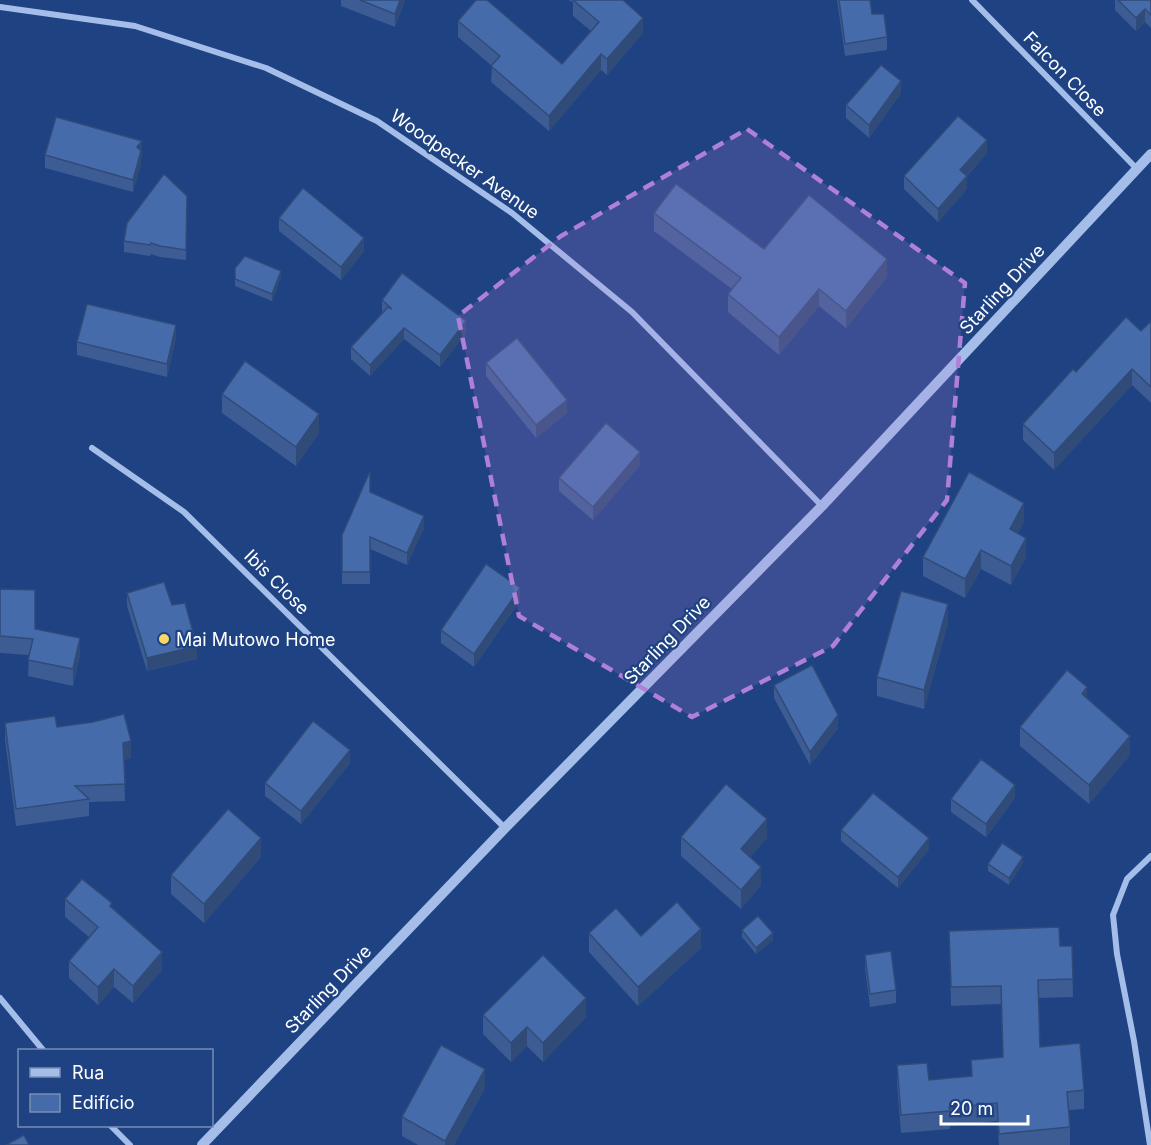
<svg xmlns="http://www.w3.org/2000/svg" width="1151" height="1145" viewBox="0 0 1151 1145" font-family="Inter,sans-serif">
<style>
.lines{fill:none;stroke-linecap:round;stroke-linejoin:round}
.minor{stroke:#a4bee9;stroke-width:6}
.tertiary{stroke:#a4bee9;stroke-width:10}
.wall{fill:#3c5c93}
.shaded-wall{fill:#314b78}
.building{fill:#466bab;stroke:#314b78;stroke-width:1.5}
.marked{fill:#b080d9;fill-opacity:0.2;stroke:#b080d9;stroke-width:4.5;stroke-dasharray:12 8;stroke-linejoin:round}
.poi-dot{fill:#f9d963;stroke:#1e4282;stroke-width:2}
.labels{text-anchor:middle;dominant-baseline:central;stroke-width:4.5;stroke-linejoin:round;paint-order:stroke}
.street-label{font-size:18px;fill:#fff;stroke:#1e4282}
.poi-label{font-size:18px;fill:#fff;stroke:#1e4282;text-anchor:start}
</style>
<rect width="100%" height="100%" fill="#1e4282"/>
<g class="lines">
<!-- minor -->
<g class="minor">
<path d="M972,0L1137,169"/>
<path d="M0,7L135,26L266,68L377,121L512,213L632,312L822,506"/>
<path d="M92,448L184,512L505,828"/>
<path d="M0,998L43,1050"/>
<path d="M111,1126L130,1145"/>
<path d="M1150,1145L1134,1041L1117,954L1113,915L1127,879L1151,856"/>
</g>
<!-- tertiary -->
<path class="tertiary" d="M202,1145L505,828L822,506L1151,154"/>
</g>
<!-- wall -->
<g class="wall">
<path d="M341,0H405L395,27L341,6Z"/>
<path d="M568,0H623L643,33L607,75L601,70L549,131L491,82L492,66L458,37V21L562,64L591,31L573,16V2Z"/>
<path d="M837,0H870L872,14L887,37V50L845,56Z"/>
<path d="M1115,0H1151V28L1145,22L1136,31L1115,10Z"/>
<path d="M901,93L869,138L846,118V105Z"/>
<path d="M987,153L967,176V189L938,222L904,189V176Z"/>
<path d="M142,154L141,156V164L133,192L45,168V155Z"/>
<path d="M187,196L186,260L160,257L151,254L150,256L124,252V241Z"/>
<path d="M654,213L764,249L887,277L846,328L819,306L779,355L728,312V294L732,289L654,231Z"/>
<path d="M279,218L364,251L341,280L279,231Z"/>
<path d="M235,268L281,277L272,301L235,286Z"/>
<path d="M382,300L466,333L440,367L404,339L370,376L351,359V347L383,313L382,312Z"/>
<path d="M1151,321V403L1132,385L1054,470L1023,440V424L1141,331Z"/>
<path d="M176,338L167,377L77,355V342Z"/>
<path d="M486,363L567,413L536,438L486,376Z"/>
<path d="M222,394L319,433L296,466L222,413Z"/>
<path d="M640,465L593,520L559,491V478Z"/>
<path d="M370,492L424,528L407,565L370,549V584H342V535Z"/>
<path d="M1024,522L1018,533L1026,557L1011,585L981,569L965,598L923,576V557Z"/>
<path d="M0,589L35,629L80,655L73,686L28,676L29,655L0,653Z"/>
<path d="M127,593L172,605L197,659L147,671L127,606Z"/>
<path d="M520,601L474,667L441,643V630Z"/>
<path d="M948,623L924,709L877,696V677Z"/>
<path d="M774,685L838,728L810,765L774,698Z"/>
<path d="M5,723L57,727L131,758L124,760L125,801L89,802V816L16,826L5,740Z"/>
<path d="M1020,727L1130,755L1089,804L1020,746Z"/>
<path d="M350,763L301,824L265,796V783Z"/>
<path d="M1015,798L986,837L951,812V799Z"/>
<path d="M841,830L929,849L898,888L841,841Z"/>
<path d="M681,837L767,838L750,857L761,885L741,909L681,856Z"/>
<path d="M261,857L204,923L171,894V875Z"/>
<path d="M1023,863L1009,885L988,871V864Z"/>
<path d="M65,899L112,908L162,970L133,1003L114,987L98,1005L69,978V961L89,937L65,917Z"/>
<path d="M742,930L773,940L756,954L742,937Z"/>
<path d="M949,931L1060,946H1072L1073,997L1038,998L1040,1047L1084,1090V1109L1069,1110L1070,1127V1145H999L997,1121L950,1126V1129L901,1133L897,1083V1065L929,1080L971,1077V1060L1003,1057L1001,1004L951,1006Z"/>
<path d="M589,933L641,936L701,948L638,1006L589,952Z"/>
<path d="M865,955L896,990V1003L870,1007L865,968Z"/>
<path d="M483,1015L586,1017L543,1062L527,1046L511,1062L483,1034Z"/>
<path d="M485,1088L454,1145H418L402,1136V1117Z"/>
</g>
<!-- shaded-wall -->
<g class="shaded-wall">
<path d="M400,0H405L395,27V14Z"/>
<path d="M1145,9V22L1136,31V18Z"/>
<path d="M643,18V33L607,75V59Z"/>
<path d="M601,54V70L549,131V116Z"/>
<path d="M901,81V93L869,138V125Z"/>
<path d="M987,140V153L960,183V170Z"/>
<path d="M142,141L141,164L133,192V180L137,147Z"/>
<path d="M967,176V189L938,222V209Z"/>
<path d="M364,238V251L341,280V267Z"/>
<path d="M887,259V277L846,328V311Z"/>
<path d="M281,271V277L272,301V294Z"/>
<path d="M819,289V306L779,355V337Z"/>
<path d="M466,321V333L440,367V355Z"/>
<path d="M176,325V338L167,377V364Z"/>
<path d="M404,328V339L370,376V365Z"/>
<path d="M1132,369V385L1054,470V453Z"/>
<path d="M567,400V413L536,438V425Z"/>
<path d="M319,414V433L296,466V447Z"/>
<path d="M640,452V465L593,520V507Z"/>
<path d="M1024,503V522L1010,548V529Z"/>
<path d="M424,516V528L407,565V553Z"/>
<path d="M1026,538V557L1011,585V566Z"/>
<path d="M981,550V569L965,598V579Z"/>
<path d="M520,588V601L474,667V654Z"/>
<path d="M948,604V623L924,709V690Z"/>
<path d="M80,638V655L73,686V669Z"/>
<path d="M197,646V659L147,671V658Z"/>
<path d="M1087,687V706L1082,694Z"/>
<path d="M838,715V728L810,765V752Z"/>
<path d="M1130,736V755L1089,804V785Z"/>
<path d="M131,741V758L123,760V743Z"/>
<path d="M350,750V763L301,824V811Z"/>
<path d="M1015,785V798L986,837V824Z"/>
<path d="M767,819V838L741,868V849Z"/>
<path d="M261,838V857L204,923V904Z"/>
<path d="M929,838V849L898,888V877Z"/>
<path d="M1023,857V863L1009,885V878Z"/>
<path d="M761,867V885L741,909V890Z"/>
<path d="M701,929V948L638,1006V987Z"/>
<path d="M773,933V940L756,954V948Z"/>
<path d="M162,952V970L133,1003V986Z"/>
<path d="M114,969V987L98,1005V987Z"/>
<path d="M586,998V1017L543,1062V1043Z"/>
<path d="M527,1027V1046L511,1062V1043Z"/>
<path d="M485,1069V1088L454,1145H445V1141Z"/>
</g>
<!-- building -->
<g class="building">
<path d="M360,0H400L395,14Z"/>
<path d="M476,0H487L562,64L599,22L573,0H623L643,18L607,59L601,54L549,116L491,66L500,56L458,21Z"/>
<path d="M839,0H870L872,14H884L887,37L845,44Z"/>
<path d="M1118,0H1151V15L1145,9L1136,18Z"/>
<path d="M881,65L901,81L869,125L846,105Z"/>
<path d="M958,116L987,140L960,170L967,176L938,209L904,176Z"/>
<path d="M56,117L142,141L137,147L141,151L133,180L45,155Z"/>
<path d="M164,174L187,196L186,250L160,246L151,243L150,245L124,241L127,223Z"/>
<path d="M676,184L764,249L809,195L887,259L846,311L819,289L779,337L728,294L741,278L654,213Z"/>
<path d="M303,188L364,238L341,267L279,218Z"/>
<path d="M245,256L281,271L272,294L235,279V268Z"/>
<path d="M402,273L466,321L440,355L404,328L370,365L351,347L388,307L392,309L382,300Z"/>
<path d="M87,304L176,325L167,364L77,342Z"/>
<path d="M1126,317L1141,331L1151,321V387L1132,369L1054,453L1023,424L1073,369L1076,372Z"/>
<path d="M517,338L567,400L536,425L486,363Z"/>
<path d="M245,361L319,414L296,447L222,394Z"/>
<path d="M606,423L640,452L593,507L559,478Z"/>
<path d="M370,471V492L424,516L407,553L370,537V572H342V535Z"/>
<path d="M969,472L1024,503L1010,529L1026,538L1011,566L981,550L965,579L923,557Z"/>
<path d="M486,564L520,588L474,654L441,630Z"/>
<path d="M164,582L172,605L185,603L197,646L147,658L127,593Z"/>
<path d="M0,589L35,590V629L80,638L73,669L28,660L33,639L0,636Z"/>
<path d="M901,591L948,604L924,690L877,677Z"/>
<path d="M812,665L838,715L810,752L774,685Z"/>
<path d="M1067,670L1087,687L1082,694L1130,736L1089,785L1020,727Z"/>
<path d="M124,714L131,741L123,743L125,784L75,786L89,799L16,809L5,723L55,716L57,727L93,722Z"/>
<path d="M313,721L350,750L301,811L265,783Z"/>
<path d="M981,759L1015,785L986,824L951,799Z"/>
<path d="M726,784L767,819L741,849L761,867L741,890L681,837Z"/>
<path d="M873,793L929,838L898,877L841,830Z"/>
<path d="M228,809L261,838L204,904L171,875Z"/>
<path d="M1002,843L1023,857L1009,878L988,864Z"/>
<path d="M82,879L112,903L110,906L162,952L133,986L114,969L98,987L69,961L98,927L65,899Z"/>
<path d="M677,902L701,929L638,987L589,933L616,908L641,936Z"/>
<path d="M758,916L773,933L756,948L742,930Z"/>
<path d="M1059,927L1060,946H1072L1073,979L1038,980L1040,1047L1080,1043L1084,1090L1067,1092L1070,1127L999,1134L997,1103L949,1108L950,1111L901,1115L897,1065L927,1063L929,1080L972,1076L971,1060L1003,1057L1001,986L951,987L949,931Z"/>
<path d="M891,951L896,990L870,994L865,955Z"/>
<path d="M543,955L586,998L543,1043L527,1027L511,1043L483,1015Z"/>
<path d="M441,1045L485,1069L445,1141L402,1117Z"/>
<path d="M24,1135L29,1145H6Z"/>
</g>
<!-- marked area -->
<path class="marked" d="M747,129L965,283L947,500L833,646L692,717L519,616L458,316L561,236Z"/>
<!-- markers -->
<circle class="poi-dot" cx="164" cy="639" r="6"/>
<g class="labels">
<!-- street labels -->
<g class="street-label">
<text transform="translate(1065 74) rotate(46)">Falcon Close</text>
<text transform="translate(465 164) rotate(35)">Woodpecker Avenue</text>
<text transform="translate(1002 289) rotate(-47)">Starling Drive</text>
<text transform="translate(277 582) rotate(45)">Ibis Close</text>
<text transform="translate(667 640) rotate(-46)">Starling Drive</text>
<text transform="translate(328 989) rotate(-46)">Starling Drive</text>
</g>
<!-- poi labels -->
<g class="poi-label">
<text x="176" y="639">Mai Mutowo Home</text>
</g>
</g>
<!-- legend -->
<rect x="18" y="1049" width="195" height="78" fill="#1e4282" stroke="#788eb4" stroke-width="1.5"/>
<rect x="30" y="1068" width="30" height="9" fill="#a4bee9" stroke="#788eb4" stroke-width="1.5"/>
<text x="72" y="1079" font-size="18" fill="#ffffff">Rua</text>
<rect x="30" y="1094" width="30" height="18" fill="#466bab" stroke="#788eb4" stroke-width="1.5"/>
<text x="72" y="1109" font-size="18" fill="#ffffff">Edifício</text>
<!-- scale -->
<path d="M941 1115v9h87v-9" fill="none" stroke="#ffffff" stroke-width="3"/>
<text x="950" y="1115" font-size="18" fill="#ffffff" stroke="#1e4282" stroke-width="4.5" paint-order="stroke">20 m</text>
</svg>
